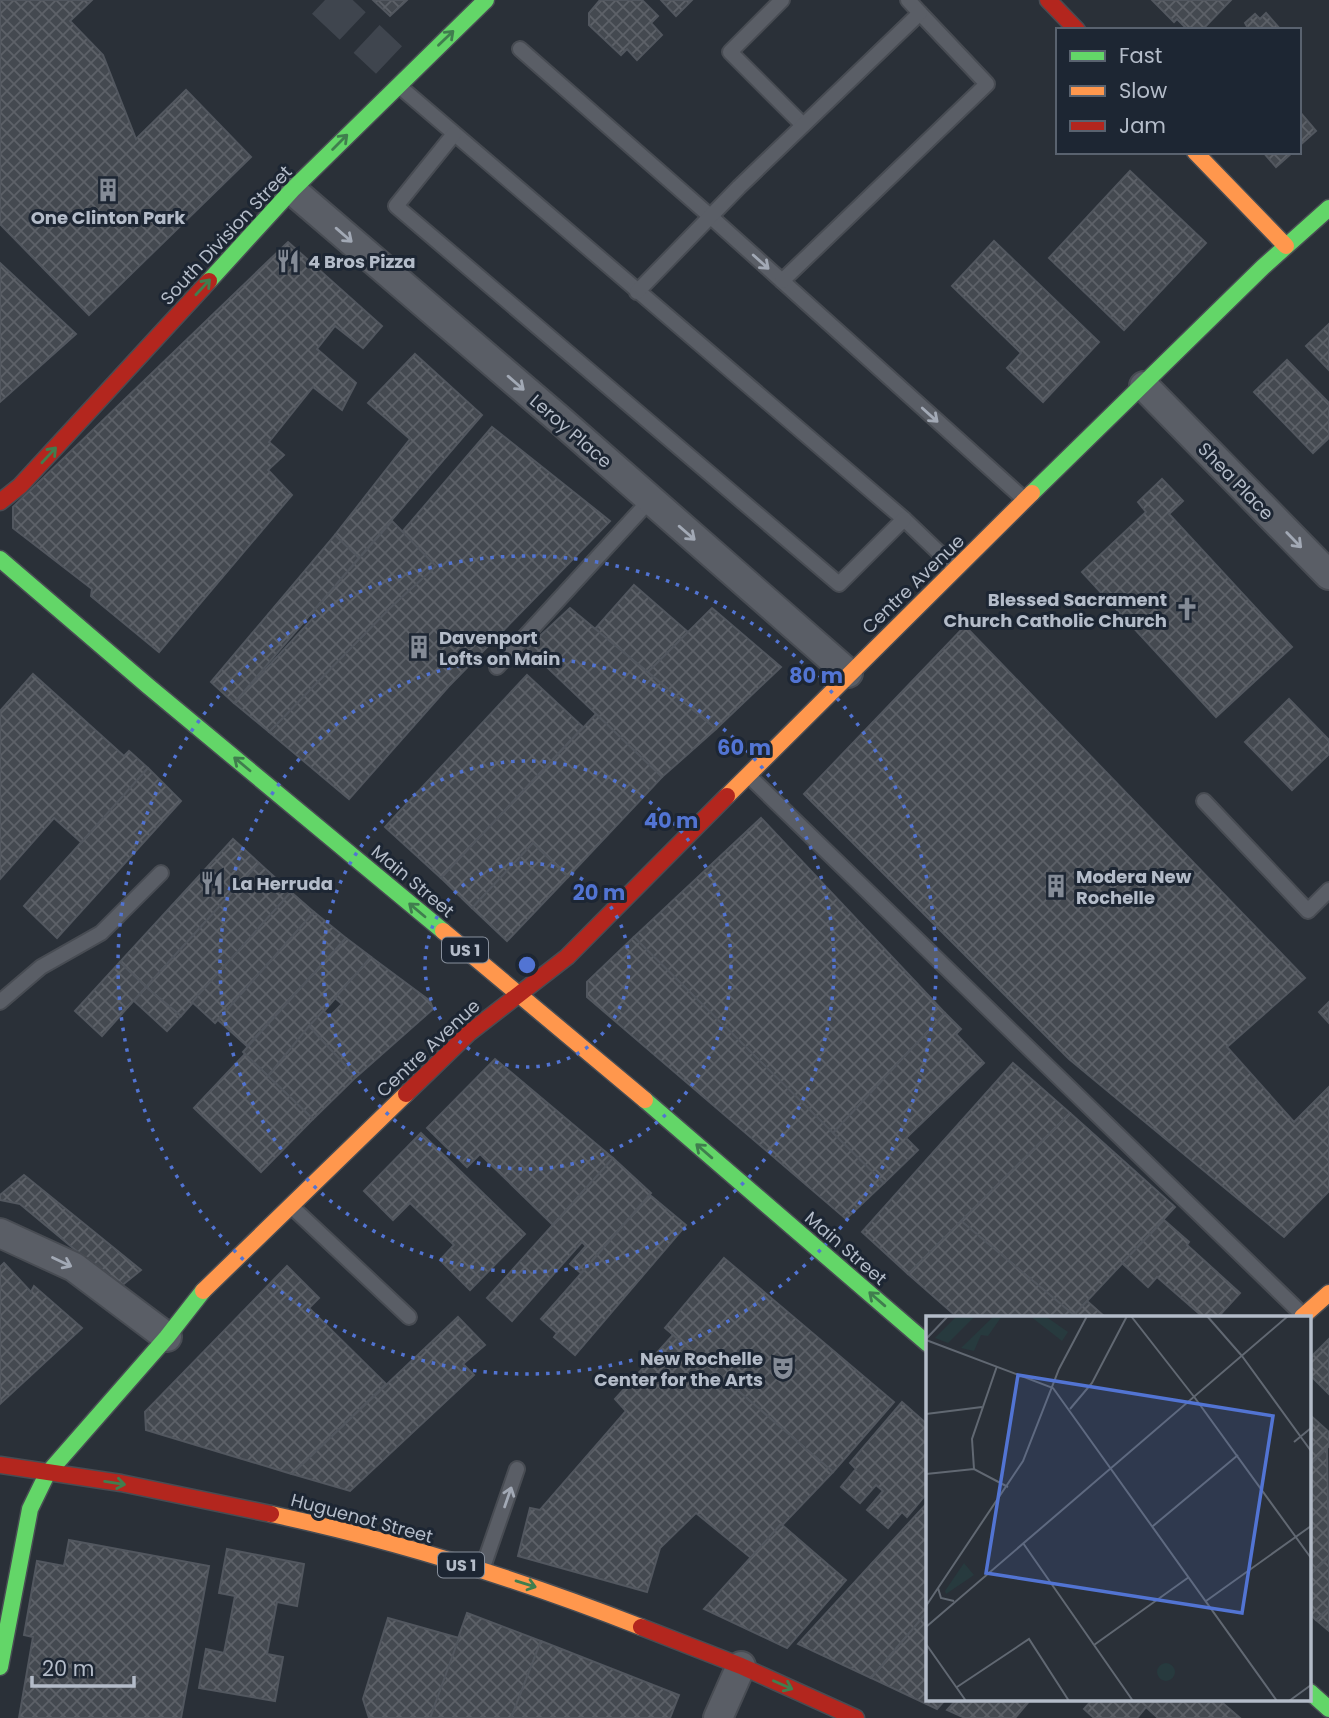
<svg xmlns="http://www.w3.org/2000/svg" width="1329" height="1718" viewBox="0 0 1329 1718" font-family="Poppins,sans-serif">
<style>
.building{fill:url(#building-cross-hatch);stroke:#52575f;stroke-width:2}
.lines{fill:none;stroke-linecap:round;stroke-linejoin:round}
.secondary-tunnel{stroke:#3f454e;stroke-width:38;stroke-dasharray:38 19;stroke-linecap:butt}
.lane-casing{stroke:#484c53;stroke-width:18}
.street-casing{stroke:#484c53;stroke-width:32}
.fast-casing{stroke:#484c53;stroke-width:19}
.slow-casing{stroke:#484c53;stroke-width:19}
.jam-casing{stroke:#484c53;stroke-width:19}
.lane{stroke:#5a5e66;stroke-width:14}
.street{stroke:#5a5e66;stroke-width:28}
.fast{stroke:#63d668;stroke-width:16}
.slow{stroke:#ff974d;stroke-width:16}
.jam{stroke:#b3261e;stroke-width:16}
.oneway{stroke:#407e4e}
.oneway2{stroke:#a2a9b5}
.ring{fill:none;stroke:#5274d3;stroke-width:3.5;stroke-dasharray:3.5 7}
.labels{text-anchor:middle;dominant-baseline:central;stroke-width:6;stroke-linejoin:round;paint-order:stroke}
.shield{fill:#1d2633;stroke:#878f9c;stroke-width:2}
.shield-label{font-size:16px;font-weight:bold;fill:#b4bcc9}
.poi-label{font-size:18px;font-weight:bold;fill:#b4bcc9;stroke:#1d2633;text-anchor:start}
.street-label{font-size:18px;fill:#b4bcc9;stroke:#1d2633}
.inset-road{fill:none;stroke:#616872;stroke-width:2}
.view{fill:#5274d3;fill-opacity:0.15;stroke:#5274d3;stroke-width:3.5}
.inset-edge{fill:none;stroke:#b4bcc9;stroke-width:3.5}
.centre{fill:#5274d3;stroke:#1d2633;stroke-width:3.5}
.ring-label{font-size:21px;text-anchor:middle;font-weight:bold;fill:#5274d3;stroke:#1d2633;stroke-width:6;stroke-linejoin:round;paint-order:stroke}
</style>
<defs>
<pattern id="building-cross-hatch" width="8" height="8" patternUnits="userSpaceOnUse" patternTransform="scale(1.75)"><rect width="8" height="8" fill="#444950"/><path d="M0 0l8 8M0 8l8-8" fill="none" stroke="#5d6168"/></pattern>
</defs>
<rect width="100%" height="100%" fill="#2a3038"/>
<!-- building -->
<g class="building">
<path d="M0,0H92L70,21L103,55L136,139L186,90L251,157L89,315L0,224Z"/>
<path d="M373,0H407L390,16Z"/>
<path d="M600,0H642L658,16L651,23L662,35L637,60L627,49L621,55L589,25V13Z"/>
<path d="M661,0H692L676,16Z"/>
<path d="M1152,0H1231L1202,30H1188L1177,19L1174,22Z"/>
<path d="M1266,13L1281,30H1249L1245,23L1255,14L1260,19Z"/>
<path d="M1299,111L1316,131L1299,146Z"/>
<path d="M1263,152H1293L1276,167Z"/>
<path d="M1130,171L1206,243L1124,330L1049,258Z"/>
<path d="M994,241L1099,342L1043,402L1007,368L1021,353L952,286Z"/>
<path d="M288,242L382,326L363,348L335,326L317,349L356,383L342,410L313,387L269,442L284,455L268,470L292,495L159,652L91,596L92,589L13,528V507Z"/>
<path d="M0,263L76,334L0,402Z"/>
<path d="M1329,324V370L1306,346Z"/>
<path d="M415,354L482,415L359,558L335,535L410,439L368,403Z"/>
<path d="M1287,360L1329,403V438L1313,453L1254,392Z"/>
<path d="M492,427L610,521L449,686L349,799L269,732L390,608L436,566L402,532Z"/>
<path d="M1162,479L1183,501L1169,514L1292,647L1216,717L1082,572L1146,512L1138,502Z"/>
<path d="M392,521L436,566L390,608L269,732L234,703L315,616L311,613Z"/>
<path d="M335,535L359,558L234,703L211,682Z"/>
<path d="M634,585L688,632L648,672L595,629Z"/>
<path d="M570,608L716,729L662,777L527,648Z"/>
<path d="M712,608L781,667L716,729L648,672Z"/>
<path d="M965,626L1305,978L1227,1047L1294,1122L1329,1087V1191L1284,1237L1069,1059L804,794Z"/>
<path d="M33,674L124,756L129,751L148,768L82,843L54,818L0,879V711Z"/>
<path d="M527,675L583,727L441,878L385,827Z"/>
<path d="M1289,699L1329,740V754L1292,790L1245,742Z"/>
<path d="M596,714L662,777L568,877L533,843L472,908L441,878Z"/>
<path d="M148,768L181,801L57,938L24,906Z"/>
<path d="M761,818L945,1013L833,1133L634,937Z"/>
<path d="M233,839L259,863L146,987L120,962Z"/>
<path d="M533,843L568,877L507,941L472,908Z"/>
<path d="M259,863L291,892L181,1016L146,987Z"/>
<path d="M291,892L314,912L215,1023L192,1002Z"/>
<path d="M314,912L346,938L247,1046L218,1020Z"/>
<path d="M634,937L884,1183L846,1219L587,997V982Z"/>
<path d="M346,938L371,957L268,1076L243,1052Z"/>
<path d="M371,957L430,1001L433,1009L356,1077L309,1026L323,1011L330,1016L342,1004L335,998Z"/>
<path d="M120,962L146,987L102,1036L75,1011Z"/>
<path d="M146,987L181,1016L167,1031L134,1001Z"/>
<path d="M1329,1002V1023L1319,1012Z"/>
<path d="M945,1013L961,1029L956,1034L984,1063L906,1138L918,1150L884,1183L833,1133Z"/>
<path d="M309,1026L356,1077L313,1119L268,1076Z"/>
<path d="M245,1054L313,1119L261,1172L194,1108Z"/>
<path d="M495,1059L613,1158L553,1225L480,1154L467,1167L427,1128Z"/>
<path d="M1013,1063L1070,1113L908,1274L862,1232Z"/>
<path d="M1070,1113L1175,1207L1074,1315L961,1221Z"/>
<path d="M421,1133L525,1234L470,1290L440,1260L454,1245L410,1203L393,1220L364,1191Z"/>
<path d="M613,1158L651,1193L581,1273L570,1264L586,1246L582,1242L512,1321L487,1298Z"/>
<path d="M24,1175L141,1270L120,1287L20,1204L0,1200V1195Z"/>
<path d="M650,1195L686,1225L575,1355L554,1337L557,1333L541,1319Z"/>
<path d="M1164,1220L1189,1242L1187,1245L1240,1293L1218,1317H1203L1157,1277L1148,1287L1122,1263Z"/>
<path d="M961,1221L1074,1315L1072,1317H957L908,1274Z"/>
<path d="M724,1258L894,1402L833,1472L665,1328Z"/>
<path d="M4,1263L31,1292L34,1286L82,1328L0,1404V1267Z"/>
<path d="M287,1266L319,1298L309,1308L386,1384L292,1474L146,1430L145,1412Z"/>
<path d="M1087,1301L1105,1317H1072Z"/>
<path d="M458,1317L485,1345L463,1364L474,1375L350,1491L292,1474Z"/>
<path d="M673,1335L833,1472L751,1558L696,1513L660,1548L647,1592L518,1556L530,1508L540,1510L626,1411L615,1399Z"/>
<path d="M1329,1339V1394L1310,1375V1358Z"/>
<path d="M902,1402L928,1425V1492L907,1517L902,1512L888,1528L867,1510L883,1491L876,1485L860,1503L841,1487L856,1469L850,1463Z"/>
<path d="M1310,1415L1329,1432V1446L1310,1465Z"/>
<path d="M1327,1448L1329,1557L1310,1575V1465Z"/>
<path d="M928,1502V1611L871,1678L798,1644Z"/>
<path d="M781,1524L846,1580L787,1648L704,1609Z"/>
<path d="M69,1540L209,1566L181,1718H19L33,1637L24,1635L37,1561L64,1566Z"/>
<path d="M227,1549L304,1564L297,1606L277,1602L267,1654L283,1657L275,1701L199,1688L206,1649L224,1653L235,1596L219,1593Z"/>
<path d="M1329,1557V1608L1316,1620L1310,1614V1575Z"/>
<path d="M1329,1608V1631L1316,1620Z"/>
<path d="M928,1611V1699H946L937,1709L871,1678Z"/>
<path d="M467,1613L541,1641L511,1718H430Z"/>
<path d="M388,1618L459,1638L430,1718H369L363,1699Z"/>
<path d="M541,1641L679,1695L670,1718H511Z"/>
<path d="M957,1699H1031L1015,1718H965L947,1710Z"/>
<path d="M1093,1699H1218L1240,1718H1158L1146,1707L1137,1718H1094L1084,1709Z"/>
</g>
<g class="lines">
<!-- secondary-tunnel -->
<path class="secondary-tunnel" d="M325,0L389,60"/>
<!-- lane casing -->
<g class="lane-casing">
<g id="lane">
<path d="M782,0L730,52L803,125"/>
<path d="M520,49L710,216L1025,500"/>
<path d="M399,86L904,519L955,568"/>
<path d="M454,134L396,206L839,584L904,519"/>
<path d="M782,281L987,84L920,13"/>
<path d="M637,292L739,187L920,13L908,0"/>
<path d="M497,667L650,500"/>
<path d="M748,775L1303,1315"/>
<path d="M1204,801L1308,911L1329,890"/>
<path d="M0,1002L41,967L101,933L161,873"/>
<path d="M292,1207L409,1317"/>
<path d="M482,1570L517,1469"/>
</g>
</g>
<!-- street casing -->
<g class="street-casing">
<g id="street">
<path d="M292,190L560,420L848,673"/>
<path d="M1144,386L1329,575"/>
<path d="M0,1233L74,1267L167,1337"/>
<path d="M718,1718L741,1666"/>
</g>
</g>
<!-- fast casing -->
<g class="fast-casing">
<g id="fast">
<path d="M209,281L292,190L486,0"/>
<path d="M1032,493L1263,267L1329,208"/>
<path d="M0,559L148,686L443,931"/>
<path d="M645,1100L928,1344"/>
<path d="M0,1667L30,1509L47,1474L167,1337L203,1291"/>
<path d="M1310,1692L1329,1709"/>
</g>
</g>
<!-- slow casing -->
<g class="slow-casing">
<g id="slow">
<path d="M1195,152L1286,246"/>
<path d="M727,796L1032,493"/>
<path d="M443,931L645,1100"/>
<path d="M203,1291L406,1094"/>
<path d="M1302,1317L1329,1293"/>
<path d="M271,1514C398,1541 521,1580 641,1627"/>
</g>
</g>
<!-- jam casing -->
<g class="jam-casing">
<g id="jam">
<path d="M1048,0L1077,30"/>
<path d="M0,502L20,486L209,281"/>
<path d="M406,1094L469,1033L567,957L727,796"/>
<path d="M0,1465L121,1483L271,1514"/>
<path d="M641,1627L741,1666L856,1718"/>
</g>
</g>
<!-- lane -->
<use href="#lane" class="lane"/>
<!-- street -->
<use href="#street" class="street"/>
<!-- fast -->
<use href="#fast" class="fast"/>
<!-- slow -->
<use href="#slow" class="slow"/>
<!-- jam -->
<use href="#jam" class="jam"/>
</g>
<!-- one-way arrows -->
<defs><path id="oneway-shaft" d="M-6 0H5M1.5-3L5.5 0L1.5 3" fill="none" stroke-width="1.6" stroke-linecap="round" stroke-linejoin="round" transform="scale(1.75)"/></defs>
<g class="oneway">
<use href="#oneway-shaft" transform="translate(446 38) rotate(-44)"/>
<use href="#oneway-shaft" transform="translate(340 142) rotate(-45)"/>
<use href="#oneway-shaft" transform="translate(203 287) rotate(-47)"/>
<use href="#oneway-shaft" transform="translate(49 455) rotate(-47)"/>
<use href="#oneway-shaft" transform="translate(242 764) rotate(-140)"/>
<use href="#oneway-shaft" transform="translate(417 910) rotate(-140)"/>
<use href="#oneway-shaft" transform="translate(704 1151) rotate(-139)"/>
<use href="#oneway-shaft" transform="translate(877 1299) rotate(-139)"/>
<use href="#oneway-shaft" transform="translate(115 1483) rotate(9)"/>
<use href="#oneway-shaft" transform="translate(526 1584) rotate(17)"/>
<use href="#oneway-shaft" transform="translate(783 1685) rotate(24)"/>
</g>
<g class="oneway2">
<use href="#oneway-shaft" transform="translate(344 235) rotate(41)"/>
<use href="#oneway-shaft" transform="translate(761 262) rotate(42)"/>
<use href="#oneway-shaft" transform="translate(516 383) rotate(41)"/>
<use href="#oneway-shaft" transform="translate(930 415) rotate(42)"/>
<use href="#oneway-shaft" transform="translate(687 533) rotate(41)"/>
<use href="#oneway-shaft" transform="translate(1294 540) rotate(46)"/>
<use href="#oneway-shaft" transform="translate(62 1262) rotate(25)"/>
<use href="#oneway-shaft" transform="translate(508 1497) rotate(-71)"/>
</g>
<!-- distance rings -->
<g class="ring">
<circle cx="527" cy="965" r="102"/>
<circle cx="527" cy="965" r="204"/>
<circle cx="527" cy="965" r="307"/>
<circle cx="527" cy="965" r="409"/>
</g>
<!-- icons -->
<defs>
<g id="building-bare" transform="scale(1.89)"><path d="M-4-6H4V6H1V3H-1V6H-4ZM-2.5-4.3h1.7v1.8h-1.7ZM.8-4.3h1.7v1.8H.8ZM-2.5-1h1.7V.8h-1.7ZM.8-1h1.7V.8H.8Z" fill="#848b96" stroke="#1d2633" stroke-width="2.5" paint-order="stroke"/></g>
<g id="restaurant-bare" transform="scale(1.89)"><path d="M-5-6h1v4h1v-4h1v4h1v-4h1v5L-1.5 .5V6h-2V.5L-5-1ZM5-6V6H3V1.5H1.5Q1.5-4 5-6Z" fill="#848b96" stroke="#1d2633" stroke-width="2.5" paint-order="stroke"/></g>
<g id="church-bare" transform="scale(1.89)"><path d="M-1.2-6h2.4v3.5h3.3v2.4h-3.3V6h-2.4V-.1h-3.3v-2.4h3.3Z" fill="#848b96" stroke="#1d2633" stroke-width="2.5" paint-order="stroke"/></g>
<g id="theatre-bare" transform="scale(1.89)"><path d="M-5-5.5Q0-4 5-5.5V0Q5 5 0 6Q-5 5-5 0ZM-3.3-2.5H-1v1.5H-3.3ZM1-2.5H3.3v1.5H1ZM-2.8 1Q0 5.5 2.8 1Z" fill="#848b96" stroke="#1d2633" stroke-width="2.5" paint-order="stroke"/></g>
</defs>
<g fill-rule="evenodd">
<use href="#building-bare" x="108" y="190"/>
<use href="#restaurant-bare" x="288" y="261"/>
<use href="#church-bare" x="1187" y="609"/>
<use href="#building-bare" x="419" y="647"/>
<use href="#restaurant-bare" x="212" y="883"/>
<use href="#building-bare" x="1056" y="886"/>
<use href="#theatre-bare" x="783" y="1368"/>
</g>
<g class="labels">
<!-- shield labels -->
<g class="shield">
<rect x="442" y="937.5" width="46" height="25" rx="5"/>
<rect x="438" y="1552.5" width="46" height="25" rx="5"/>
</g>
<g class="shield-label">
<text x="465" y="950">US 1</text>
<text x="461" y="1565">US 1</text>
</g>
<!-- poi labels -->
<g class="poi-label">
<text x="108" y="217" text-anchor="middle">One Clinton Park</text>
<text x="308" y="261">4 Bros Pizza</text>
<text x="1167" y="599" text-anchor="end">Blessed Sacrament<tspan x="1167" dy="21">Church Catholic Church</tspan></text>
<text x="439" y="637">Davenport<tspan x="439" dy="21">Lofts on Main</tspan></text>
<text x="1076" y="876">Modera New<tspan x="1076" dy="21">Rochelle</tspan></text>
<text x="232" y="883">La Herruda</text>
<text x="763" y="1358" text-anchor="end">New Rochelle<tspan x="763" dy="21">Center for the Arts</tspan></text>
</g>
<!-- street labels -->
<g class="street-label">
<text transform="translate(226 235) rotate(-47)">South Division Street</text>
<text transform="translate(571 431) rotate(41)">Leroy Place</text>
<text transform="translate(1236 481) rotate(46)">Shea Place</text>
<text transform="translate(913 584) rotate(-44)">Centre Avenue</text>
<text transform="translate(413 881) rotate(40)">Main Street</text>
<text transform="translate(428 1048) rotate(-43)">Centre Avenue</text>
<text transform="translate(846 1248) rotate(41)">Main Street</text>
<text transform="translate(362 1518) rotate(15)">Huguenot Street</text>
</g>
</g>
<!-- overview -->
<g transform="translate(926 1316)">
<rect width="385" height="385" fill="#2a3038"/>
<path d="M31,0H49L22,27L9,22ZM68,0H76L62,20L55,19L48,35L35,32ZM38,247L48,259L20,278L19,275ZM231 356a9 9 0 1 1 18 0a9 9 0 1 1-18 0Z" fill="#273a3e"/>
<path d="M104,0H119L142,16L136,25Z" fill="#273a3e"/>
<path class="inset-road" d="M205,0L269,82M281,0L316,40M0,23L22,0M0,24L127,72L351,385M316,40L385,135M269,82L385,242M144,93L166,67L201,0M0,98L56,91M368,126L385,112M48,153L46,123L71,50M0,158L48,153L82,171M227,210L312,139M97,227L207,385M12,272L15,282L28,285M280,285L385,210M0,290L97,145L133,53L161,0M0,311L362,0M0,328L40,385M168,329L263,261M31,371L103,323L143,385M363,385L385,369"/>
<path class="view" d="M92,59L347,100L316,297L60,257Z"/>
<rect width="385" height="385" class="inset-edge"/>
</g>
<circle cx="527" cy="965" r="10" class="centre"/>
<g class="ring-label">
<text x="816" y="683">80 m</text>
<text x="744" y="755">60 m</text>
<text x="671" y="828">40 m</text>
<text x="599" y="900">20 m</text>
</g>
<!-- legend -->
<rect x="1056" y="28" width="245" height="126" fill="#1d2633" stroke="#59626f" stroke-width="2"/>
<rect x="1070" y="51" width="35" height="10" fill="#63d668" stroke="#59626f" stroke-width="2"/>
<text x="1119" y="63" font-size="21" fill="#b4bcc9">Fast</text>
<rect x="1070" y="86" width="35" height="10" fill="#ff974d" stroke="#59626f" stroke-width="2"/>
<text x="1119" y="98" font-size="21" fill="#b4bcc9">Slow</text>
<rect x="1070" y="121" width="35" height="10" fill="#b3261e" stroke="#59626f" stroke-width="2"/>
<text x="1119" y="133" font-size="21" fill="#b4bcc9">Jam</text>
<!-- scale -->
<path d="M32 1676v10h102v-10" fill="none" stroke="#b4bcc9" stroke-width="3.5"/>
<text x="42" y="1676" font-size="21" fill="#b4bcc9" stroke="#1d2633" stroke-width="5" paint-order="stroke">20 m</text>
</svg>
